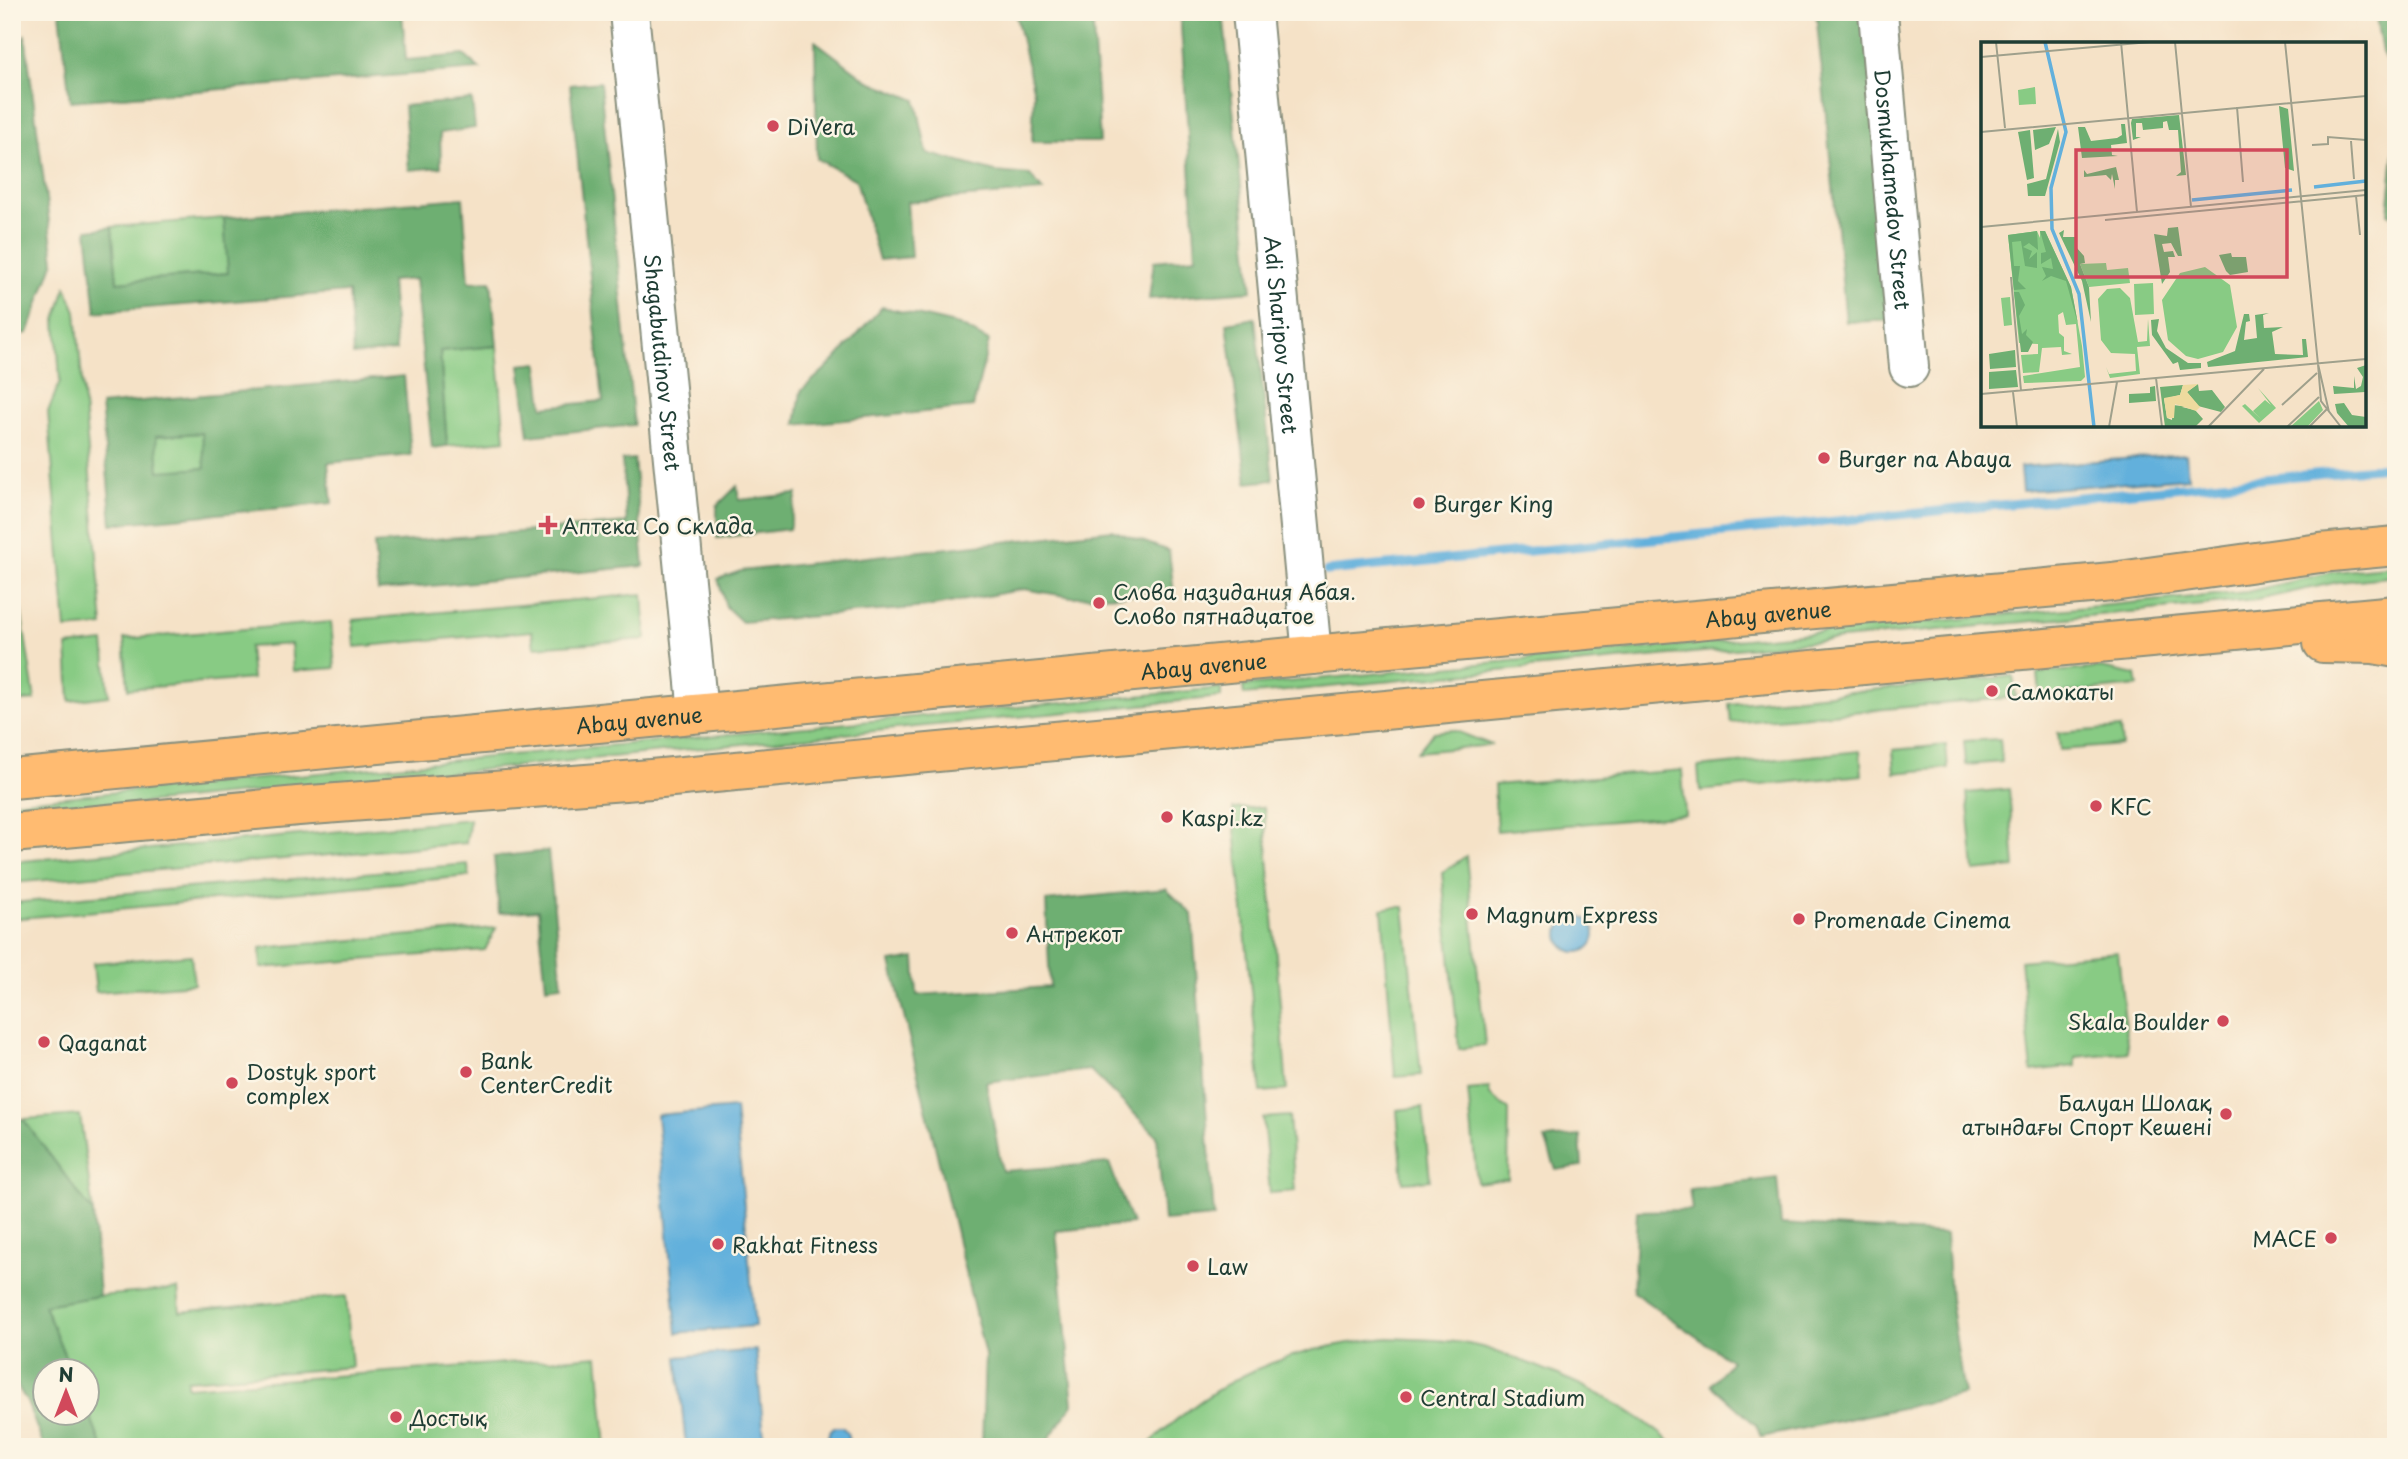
<svg xmlns="http://www.w3.org/2000/svg" width="2408" height="1459" viewBox="0 0 2408 1459" font-family="'Playpen Sans',sans-serif">
<style>
.green{fill:#88cb84;stroke:#54845c;stroke-width:2}
.forest{fill:#6eaf72;stroke:#467653;stroke-width:2;fill-rule:evenodd}
.water{fill:#62b0dc;stroke:#407688;stroke-width:2}
.lines{fill:none;stroke-linecap:round;stroke-linejoin:round}
.stream{stroke:#62b0dc;stroke-width:9}
.minor-casing{stroke:#8a907e;stroke-width:42}
.major-casing{stroke:#8a907e;stroke-width:42}
.minor{stroke:#fff;stroke-width:38}
.major{stroke:#ffbb71;stroke-width:38}
.poi-dot{fill:#d1495b;stroke:#fcf5e5;stroke-width:2.5}
.labels{text-anchor:middle;dominant-baseline:central;stroke-width:5;stroke-linejoin:round;paint-order:stroke}
.poi-label{font-size:21px;fill:#1f3d34;stroke:#fcf5e5;text-anchor:start}
.street-label{font-size:21px;fill:#1f3d34;stroke:#fcf5e5}
.inset-river{fill:none;stroke:#62b0dc;stroke-width:3.5}
.inset-road{fill:none;stroke:#9fa08c;stroke-width:2}
.view{fill:#d1495b;fill-opacity:0.15;stroke:#d1495b;stroke-width:3.5}
.inset-edge{fill:none;stroke:#1f3d34;stroke-width:3.5}
</style>
<rect width="100%" height="100%" fill="#fcf5e5"/>
<filter id="ink" filterUnits="userSpaceOnUse"><feTurbulence type="fractalNoise" baseFrequency=".0143" numOctaves="2"/><feDisplacementMap in="SourceGraphic" scale="14" xChannelSelector="R" yChannelSelector="G"/><feConvolveMatrix kernelMatrix="1 2 1 2 8 2 1 2 1" color-interpolation-filters="sRGB"/></filter>
<filter id="wash" filterUnits="userSpaceOnUse"><feTurbulence type="fractalNoise" baseFrequency=".00686" numOctaves="4" result="noise"/><feDisplacementMap in="SourceGraphic" scale="28" xChannelSelector="R" yChannelSelector="G"/><feGaussianBlur stdDeviation="1.57" result="paint"/><feColorMatrix in="noise" values="0 0 0 0 0 0 0 0 0 0 0 0 0 0 0 0 0 1.4 0 .05"/><feComposite in="paint" operator="in"/></filter>
<g filter="url(#wash)">
<rect width="100%" height="100%" fill="#f5e2c7"/>
<!-- green -->
<g class="green">
<path d="M224,218L229,273L117,282L112,227Z"/>
<path d="M66,287L76,311L103,626L66,629L48,412L60,381L56,320Z"/>
<path d="M497,346L505,440L447,446L440,351Z"/>
<path d="M203,433L206,468L158,472L156,436Z"/>
<path d="M2396,566V576L2338,582L2257,600L1244,695L1243,686L2247,592L2332,572Z"/>
<path d="M15,572L35,700L12,702V573Z"/>
<path d="M643,594L646,639L534,647L532,631L355,647L353,620Z"/>
<path d="M331,622L335,668L293,671L291,644L249,647L252,679L128,689L124,639Z"/>
<path d="M104,642L109,696L70,701L67,646Z"/>
<path d="M2101,668L2136,675L2138,686L2040,695L2038,673Z"/>
<path d="M2013,676L2016,697L1731,723L1729,704Z"/>
<path d="M1221,688V697L12,816V802Z"/>
<path d="M2120,728L2122,745L2060,750L2058,733Z"/>
<path d="M1453,730L1492,745L1417,752L1434,732Z"/>
<path d="M2000,739L2002,762L1966,765L1964,741Z"/>
<path d="M1946,745L1948,768L1895,773L1893,750Z"/>
<path d="M1860,751L1862,775L1700,791L1698,767Z"/>
<path d="M1682,770L1685,815L1497,831L1494,785Z"/>
<path d="M2009,789L2015,867L1974,871L1967,793Z"/>
<path d="M1264,807L1287,1090L1261,1092L1233,809Z"/>
<path d="M470,819L466,843L12,883V862Z"/>
<path d="M1466,856L1485,1045L1459,1049L1442,873Z"/>
<path d="M468,864L469,876L12,919V903Z"/>
<path d="M1392,907H1404L1421,1075L1395,1077L1382,909Z"/>
<path d="M496,928L485,950L261,968L260,948Z"/>
<path d="M2118,952L2128,1052L2076,1057V1066L2032,1071L2020,961Z"/>
<path d="M191,955L194,984L96,992L93,963Z"/>
<path d="M1489,1088L1490,1095L1509,1110L1508,1179L1477,1183L1468,1090Z"/>
<path d="M1423,1107L1430,1180L1403,1182L1397,1110Z"/>
<path d="M80,1115L93,1213L23,1119Z"/>
<path d="M1289,1116L1295,1191L1270,1193L1263,1118Z"/>
<path d="M178,1289L180,1312L346,1296L352,1367L187,1380V1387L598,1356L606,1447H102L88,1411V1372L71,1371L44,1305L99,1296Z"/>
<path d="M1388,1338C1416,1339 1445,1339 1473,1345C1485,1347 1497,1352 1508,1356C1568,1376 1629,1404 1676,1447H1146C1220,1375 1286,1348 1388,1338Z"/>
</g>
<!-- forest -->
<g class="forest">
<path d="M60,12H402L406,60L464,55L480,69L70,101Z"/>
<path d="M1015,12H1092L1100,142H1032L1034,93Z"/>
<path d="M1180,12H1223L1252,291L1149,299L1154,261L1196,257Z"/>
<path d="M1816,12H1878L1905,320L1846,322Z"/>
<path d="M2375,12H2396V82L2382,52Z"/>
<path d="M25,34L54,261L28,333L12,335V69Z"/>
<path d="M815,41L867,80L916,100L927,153L995,172L1030,175L1043,191L907,202L911,257L879,260L856,180L817,159Z"/>
<path d="M600,82L634,425L529,436L520,365L538,363L543,407L603,401L570,85Z"/>
<path d="M472,100L475,128L440,133L441,167L409,170L404,106Z"/>
<path d="M2396,134V217L2388,213Z"/>
<path d="M463,198L469,282L491,281L497,346L440,351L447,446L432,448L415,279L391,281L396,351L353,355L348,292L96,312L87,230L112,227L117,282L228,273L224,218Z"/>
<path d="M882,307L959,325L989,341L973,407L796,425L801,391L835,360Z"/>
<path d="M1255,318L1273,480L1247,483L1227,323Z"/>
<path d="M404,376L411,455L328,463L332,503L112,524L101,405ZM202,433L205,468L159,471L156,436Z"/>
<path d="M634,459L644,566L378,591L374,544L627,523L622,460Z"/>
<path d="M737,486L739,500L797,494L789,529L717,538V506Z"/>
<path d="M1112,530L1169,551L1174,593L1072,597L1024,589L928,607L742,622L726,607L718,579L741,571Z"/>
<path d="M548,851L562,985L546,987L538,910L499,913L494,857Z"/>
<path d="M1166,889L1192,914L1214,1217L1164,1221L1157,1136L1090,1070L986,1082L1002,1171L1109,1163L1132,1224L1056,1231L1073,1404L1043,1447H982L985,1355L891,962L915,958L917,995L1050,987L1046,901Z"/>
<path d="M23,1119L93,1213L99,1296L44,1305L71,1371L46,1372V1414H88V1411L102,1447H44L27,1402L12,1377V1120Z"/>
<path d="M1580,1136L1582,1166L1556,1170L1545,1139Z"/>
<path d="M1777,1178L1781,1224L1946,1234L1950,1299L1964,1395L1761,1437L1756,1425L1711,1385L1731,1361L1633,1292L1637,1211L1692,1210L1689,1189Z"/>
</g>
<!-- water -->
<g class="water">
<path d="M2186,454L2188,478L2022,491L2020,467Z"/>
<circle cx="1577" cy="934" r="18"/>
<path d="M735,1108L755,1326L677,1333L657,1115Z"/>
<path d="M756,1350L765,1447H686L677,1357Z"/>
<path d="M834,1427H842L847,1432L850,1447H833C826,1441 827,1432 834,1427Z"/>
</g>
<g class="lines">
<!-- stream -->
<path class="stream" d="M1327,571L2396,466"/>
</g>
</g>
<g filter="url(#ink)">
<g class="lines">
<!-- minor casing -->
<g class="minor-casing">
<g id="minor">
<path id="s1" d="M629,12L698,713"/>
<path id="s2" d="M1252,12L1312,655"/>
<path id="s3" d="M1878,12L1909,367"/>
</g>
</g>
<!-- major casing -->
<g class="major-casing">
<g id="major">
<path d="M2323,643L2374,644L2396,648"/>
<path id="s4" d="M12,779L1312,655L2112,582L2320,553L2396,546"/>
<path d="M12,833L298,806L651,779L2396,615"/>
</g>
</g>
<!-- minor -->
<use href="#minor" class="minor"/>
<!-- major -->
<use href="#major" class="major"/>
</g>
</g>
<!-- markers -->
<g class="poi-dot">
<circle cx="773" cy="126" r="7"/>
<circle cx="1824" cy="458" r="7"/>
<circle cx="1419" cy="503" r="7"/>
<path d="M544.5 514.5h7v7h7v7h-7v7h-7v-7h-7v-7h7z"/>
<circle cx="1099" cy="603" r="7"/>
<circle cx="1992" cy="691" r="7"/>
<circle cx="2096" cy="806" r="7"/>
<circle cx="1167" cy="817" r="7"/>
<circle cx="1472" cy="914" r="7"/>
<circle cx="1799" cy="919" r="7"/>
<circle cx="1012" cy="933" r="7"/>
<circle cx="2223" cy="1021" r="7"/>
<circle cx="44" cy="1042" r="7"/>
<circle cx="466" cy="1072" r="7"/>
<circle cx="232" cy="1083" r="7"/>
<circle cx="2226" cy="1114" r="7"/>
<circle cx="2331" cy="1238" r="7"/>
<circle cx="718" cy="1244" r="7"/>
<circle cx="1193" cy="1266" r="7"/>
<circle cx="1406" cy="1397" r="7"/>
<circle cx="396" cy="1417" r="7"/>
</g>
<g class="labels">
<!-- poi labels -->
<g class="poi-label">
<text x="787" y="126">DiVera</text>
<text x="1838" y="458">Burger na Abaya</text>
<text x="1433" y="503">Burger King</text>
<text x="562" y="525">Аптека Со Склада</text>
<text x="1113" y="591">Слова назидания Абая.<tspan x="1113" dy="24">Слово пятнадцатое</tspan></text>
<text x="2006" y="691">Самокаты</text>
<text x="2110" y="806">KFC</text>
<text x="1181" y="817">Kaspi.kz</text>
<text x="1486" y="914">Magnum Express</text>
<text x="1813" y="919">Promenade Cinema</text>
<text x="1026" y="933">Антрекот</text>
<text x="2209" y="1021" text-anchor="end">Skala Boulder</text>
<text x="58" y="1042">Qaganat</text>
<text x="480" y="1060">Bank<tspan x="480" dy="24">CenterCredit</tspan></text>
<text x="246" y="1071">Dostyk sport<tspan x="246" dy="24">complex</tspan></text>
<text x="2212" y="1102" text-anchor="end">Балуан Шолақ<tspan x="2212" dy="24">атындағы Спорт Кешені</tspan></text>
<text x="2317" y="1238" text-anchor="end">MACE</text>
<text x="732" y="1244">Rakhat Fitness</text>
<text x="1207" y="1266">Law</text>
<text x="1420" y="1397">Central Stadium</text>
<text x="410" y="1417">Достық</text>
</g>
<!-- street labels -->
<g class="street-label">
<text stroke="none"><textPath href="#s3" startOffset="178">Dosmukhamedov Street</textPath></text>
<text stroke="none"><textPath href="#s2" startOffset="324">Adi Sharipov Street</textPath></text>
<text stroke="none"><textPath href="#s1" startOffset="352">Shagabutdinov Street</textPath></text>
<text stroke="none"><textPath href="#s4" startOffset="1764">Abay avenue</textPath></text>
<text stroke="none"><textPath href="#s4" startOffset="1197">Abay avenue</textPath></text>
<text stroke="none"><textPath href="#s4" startOffset="630">Abay avenue</textPath></text>
</g>
</g>
<!-- overview -->
<g transform="translate(1981 42)">
<rect width="385" height="385" fill="#f5e2c7"/>
<path d="M54,45L55,62L38,63L37,48ZM56,189L59,196V189H64L90,245L101,304L104,335L100,339L43,341L42,334L99,325L95,282L85,283L82,270L77,273L78,291L83,295V309L91,312L81,313L80,305L61,306L58,330L42,331L40,313L57,312V302L38,301L27,193ZM125,221L126,228L147,226L149,241L108,245L99,222ZM224,225L249,243L256,285L242,310L217,317L205,314L187,298L181,258L199,231ZM172,241L173,272L154,273L153,242ZM139,246L149,256L157,300L166,299L167,277L169,304L156,305L159,332L129,336L125,325L128,332L155,329L154,312L130,311L120,298L117,257L126,247ZM29,255L31,283L23,284L20,256ZM277,346L295,366L278,381L261,364L264,362L281,378L272,369L284,358L290,363ZM338,359L342,368L326,385H309Z" fill="#88cb84"/>
<path d="M298,64L307,67L313,129L304,126ZM198,73L205,133L195,134L200,130L197,88H188L186,79L182,80V86L162,88L161,81H155V95H160L152,98L150,81L151,77ZM140,82H144L146,101L130,103L131,113L137,114L101,116L97,85H104L110,99L136,96L141,93ZM75,85L68,102L54,108L52,88ZM77,87L79,100L64,154H47L46,142L65,137ZM49,88L53,136L46,138L37,90ZM135,125L138,138H134V147L131,132L130,138L125,133L103,135V128L106,132ZM197,185L201,214H197L190,201L181,202L183,210L192,209L194,215H187L189,230L181,242L173,192L186,194L187,186ZM83,188L82,195H94L95,205L103,214L104,221L99,222L108,245L110,280L101,239L78,191ZM56,189L57,208L48,201L42,205L51,209L48,217L56,210V226L44,224L40,199L31,200L33,224H39L37,239L45,247L33,248L27,193ZM59,189H64L90,245L97,282L85,239L70,234L61,239L65,234L61,225L72,227L70,216L60,222V211L65,210ZM250,211L251,215H265L267,230L249,233L245,229L238,213ZM33,250H38L44,263L38,274L41,292L46,287L45,293L52,300L47,310H40ZM288,271L282,273L283,286L302,285L291,290L294,312L322,313L321,297H325L327,315L227,325L226,320L254,309L263,272H268L269,279L265,280L263,298L276,296L274,273ZM178,277L176,289L185,306L207,321H220V326L199,328L197,320L192,322L171,293L170,278ZM34,308L35,325L9,327L8,312ZM385,323L384,350L353,352L352,344L373,346V334L375,347L380,344L382,335L376,326ZM35,328L37,345L8,347V330ZM217,342L218,349L231,348L244,365L240,370L217,364L206,350ZM202,343L199,353L183,357L186,376L191,378L192,363L200,364L198,357L204,354L209,356L212,364L201,365L214,368L222,377L214,385H184L179,345ZM174,344L175,359L148,361V352L169,351V345ZM363,361L371,373L385,375V385H368L356,371L354,362Z" fill="#6eaf72"/>
<path d="M217,342L206,350L219,365L215,369L194,362L193,376H186L183,356L199,353L202,343Z" fill="#eeda9e"/>
<path class="inset-river" d="M64,0L85,90L70,146L71,187L98,252L113,385M333,145L385,139M211,158L311,148"/>
<path class="inset-road" d="M15,0L24,86M140,0L156,170M194,0L210,165M304,0L337,322M0,15L169,0M256,65L262,140M0,90L385,54M370,99L373,137M331,103L347,102V95L385,98M375,154L379,193M124,178L385,153M0,185L385,148M30,235L40,349M337,322L340,359L360,385M337,322L348,370M175,336L181,385M32,350L36,385M0,352L385,317M301,363L336,331M128,385L136,340M227,385L283,327M306,385L338,355M328,385L346,367"/>
<path class="view" d="M95,108H306V235H95Z"/>
<rect width="385" height="385" class="inset-edge"/>
</g>
<!-- margin -->
<rect width="2408" height="1459" fill="none" stroke="#fcf5e5" stroke-width="42"/>
<!-- north arrow -->
<g transform="translate(66 1392)"><circle r="33" fill="#fcf5e5" stroke="#a4ab9e" stroke-width="2"/>
<path d="M0-5L12 26L0 18L-12 26Z" fill="#d1495b"/>
<text y="-10" font-size="19" font-weight="bold" text-anchor="middle" fill="#1f3d34">N</text>
</g>
</svg>
